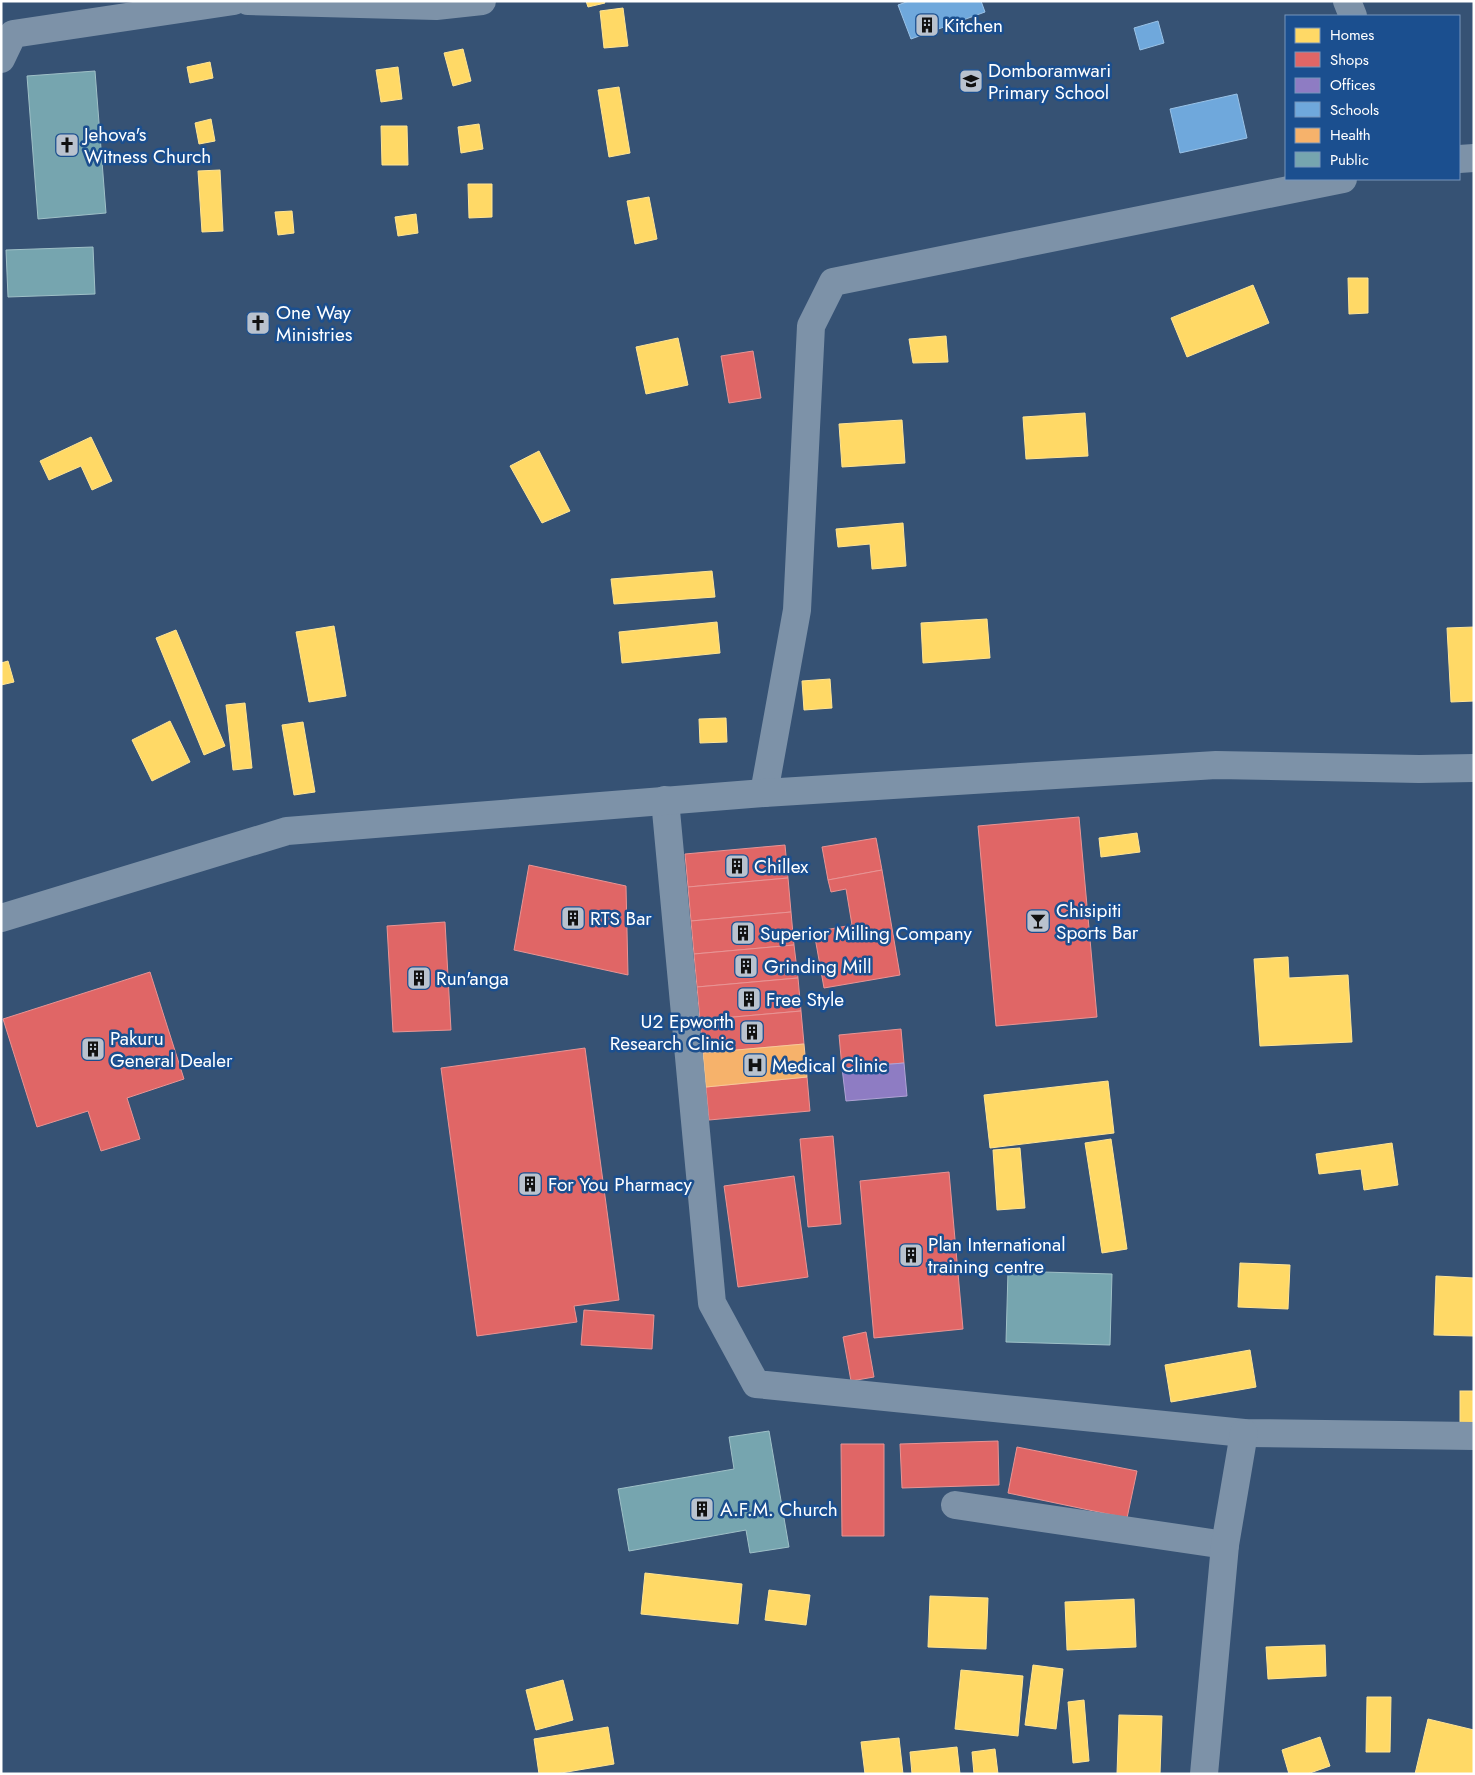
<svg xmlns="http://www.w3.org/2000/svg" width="1475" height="1775" viewBox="0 0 1475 1775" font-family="Jost,sans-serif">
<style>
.homes{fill:#ffd966;stroke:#ffe494}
.shops{fill:#e06666;stroke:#e99494}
.offices{fill:#8e7cc3;stroke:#b0a3d5}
.schools{fill:#6fa8dc;stroke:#9ac2e6}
.health{fill:#f6b26b;stroke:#f9c997}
.public{fill:#76a5af;stroke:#9fc0c7}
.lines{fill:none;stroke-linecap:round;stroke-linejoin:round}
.minor{stroke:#7d92a8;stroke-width:28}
.labels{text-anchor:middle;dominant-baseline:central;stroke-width:5;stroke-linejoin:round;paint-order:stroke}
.poi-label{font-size:19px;fill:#fff;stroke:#1b4f8f;text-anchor:start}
</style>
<rect width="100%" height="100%" fill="#365274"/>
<!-- homes -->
<g class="homes">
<path d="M586,1H604L605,3L588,7Z"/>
<path d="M623,8L628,46L604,48L600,11Z"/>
<path d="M463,49L471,81L453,86L444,53Z"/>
<path d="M210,62L213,78L190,83L187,67Z"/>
<path d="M398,67L402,99L381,102L376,70Z"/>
<path d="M619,87L630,153L609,157L598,90Z"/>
<path d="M211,119L215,141L199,144L195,123Z"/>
<path d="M479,124L483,149L461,153L458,127Z"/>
<path d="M381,126H407L408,165H382Z"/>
<path d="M220,170L223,231L202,232L198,171Z"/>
<path d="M468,184H492V217L469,218Z"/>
<path d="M649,197L657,239L635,244L627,201Z"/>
<path d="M292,211L294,233L278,235L275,212Z"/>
<path d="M416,214L418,233L398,236L395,217Z"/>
<path d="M1348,278H1368V313L1349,314Z"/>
<path d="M1253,285L1269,323L1187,357L1171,318Z"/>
<path d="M946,336L948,362L913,363L909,339Z"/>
<path d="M678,338L688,385L646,394L636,347Z"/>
<path d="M1085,413L1088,456L1026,459L1023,417Z"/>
<path d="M902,420L905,463L842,467L839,424Z"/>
<path d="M91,437L112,481L92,490L81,466L49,480L40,461Z"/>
<path d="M539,451L570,511L542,523L510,466Z"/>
<path d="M903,523L906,566L872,569L870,544L838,547L836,529Z"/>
<path d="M712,571L715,597L614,604L611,579Z"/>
<path d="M987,619L990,658L923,663L921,623Z"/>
<path d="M717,622L720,653L622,663L619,632Z"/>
<path d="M334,626L346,696L309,702L296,632Z"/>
<path d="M1474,627V701L1451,702L1447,628Z"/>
<path d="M176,630L225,746L204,755L156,638Z"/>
<path d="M8,661L14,682L1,685V663Z"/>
<path d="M830,679L832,708L804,710L802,681Z"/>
<path d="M245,703L252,768L233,770L226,705Z"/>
<path d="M726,718L727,742L700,743L699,719Z"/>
<path d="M170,721L190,762L152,781L132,740Z"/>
<path d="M303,722L315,792L294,795L282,725Z"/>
<path d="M1137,833L1140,852L1101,857L1099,838Z"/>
<path d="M1288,957L1289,978L1348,975L1352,1042L1260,1046L1254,959Z"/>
<path d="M1108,1081L1114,1133L990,1148L984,1095Z"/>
<path d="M1111,1139L1127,1249L1102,1253L1085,1143Z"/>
<path d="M1392,1143L1398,1185L1364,1190L1361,1169L1319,1174L1316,1154Z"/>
<path d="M1020,1148L1025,1208L997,1210L993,1150Z"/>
<path d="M1240,1263L1290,1265L1288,1309L1238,1307Z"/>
<path d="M1436,1276L1474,1278V1336L1434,1335Z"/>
<path d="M1250,1350L1256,1387L1171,1402L1165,1365Z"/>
<rect x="1460" y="1391" width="14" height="39"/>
<path d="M645,1573L742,1584L738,1624L641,1614Z"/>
<path d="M769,1590L810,1595L806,1625L765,1620Z"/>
<path d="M930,1596L988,1598L986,1649L928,1647Z"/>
<path d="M1134,1599L1136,1647L1067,1650L1065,1602Z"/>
<path d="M1325,1645L1326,1676L1268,1679L1266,1647Z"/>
<path d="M1033,1665L1063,1669L1056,1729L1025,1725Z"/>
<path d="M961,1670L1023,1676L1018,1736L955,1729Z"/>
<path d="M563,1680L573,1720L536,1730L526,1690Z"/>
<path d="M1367,1697H1391L1390,1752H1366Z"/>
<path d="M1084,1700L1089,1761L1073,1763L1068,1702Z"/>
<path d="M1119,1715L1162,1716L1160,1774H1117Z"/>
<path d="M1428,1719L1474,1730V1774H1415Z"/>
<path d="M608,1727L614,1764L555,1774H539L534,1739Z"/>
<path d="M1320,1737L1330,1766L1307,1774H1289L1282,1750Z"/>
<path d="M899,1738L903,1774H865L861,1742Z"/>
<path d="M957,1747L960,1774H912L910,1752Z"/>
<path d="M995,1749L998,1774H974L972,1752Z"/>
</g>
<!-- shops -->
<g class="shops">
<path d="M753,351L761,398L729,403L721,356Z"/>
<path d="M1079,817L1097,1017L996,1026L978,826Z"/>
<path d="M876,838L882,870L828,880L822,847Z"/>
<path d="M785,845L788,878L688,887L685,854Z"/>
<path d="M529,865L626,886L628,975L514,950Z"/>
<path d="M882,870L900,975L824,988L814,932L852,925L846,889L831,892L828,880Z"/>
<path d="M788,878L791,912L691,921L688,887Z"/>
<path d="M791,912L794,945L694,954L691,921Z"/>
<path d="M445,922L451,1030L393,1032L387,926Z"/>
<path d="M794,945L798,978L697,987L694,954Z"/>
<path d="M150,972L184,1079L127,1098L140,1139L101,1151L88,1111L37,1127L3,1019Z"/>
<path d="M798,978L801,1011L700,1020L697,987Z"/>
<path d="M801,1011L804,1044L703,1053L700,1020Z"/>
<path d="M901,1029L904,1063L842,1068L839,1035Z"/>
<path d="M585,1048L619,1300L574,1306L577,1322L477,1336L441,1068Z"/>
<path d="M807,1077L810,1111L709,1120L706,1087Z"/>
<path d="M833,1136L841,1224L808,1227L800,1139Z"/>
<path d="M949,1172L963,1329L874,1338L860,1181Z"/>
<path d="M794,1176L808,1277L738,1287L724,1186Z"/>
<path d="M584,1310L654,1315L652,1349L581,1345Z"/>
<path d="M866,1332L874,1377L851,1381L843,1337Z"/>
<path d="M998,1441L999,1485L902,1488L900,1444Z"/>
<path d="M841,1444H884V1536H842Z"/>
<path d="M1017,1447L1137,1471L1127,1518L1008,1493Z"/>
</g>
<!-- offices -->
<path class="offices" d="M904,1063L907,1096L846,1101L842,1068Z"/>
<!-- schools -->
<g class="schools">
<path d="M909,1H981L985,12L911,39L898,5Z"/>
<path d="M1158,21L1164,43L1140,50L1134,28Z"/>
<path d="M1237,94L1247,138L1180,153L1170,109Z"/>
</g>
<!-- health -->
<path class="health" d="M804,1044L807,1077L706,1087L703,1053Z"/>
<!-- public -->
<g class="public">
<path d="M95,71L106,213L38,219L27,76Z"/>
<path d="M93,247L95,294L8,297L6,250Z"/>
<path d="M1008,1271L1112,1274L1110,1345L1006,1342Z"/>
<path d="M769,1431L789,1547L750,1553L746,1530L629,1551L618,1489L734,1469L729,1437Z"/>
</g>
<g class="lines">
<!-- minor -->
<g class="minor">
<path d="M248,1L436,6L482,1"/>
<path d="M1347,1L1353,16"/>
<path d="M1,59L13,34L234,1"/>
<path d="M1459,159L1474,158"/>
<path d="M764,793L797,610L811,326L833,282L1343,179"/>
<path d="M665,800L712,1303L756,1384L1244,1433L1474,1436"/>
<path d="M1,918L287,831L764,793L1216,765L1419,769L1474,768"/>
<path d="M955,1505L1225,1545"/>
<path d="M1204,1774L1225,1545L1244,1433"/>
</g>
</g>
<!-- icons -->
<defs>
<g id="building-square" transform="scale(1.25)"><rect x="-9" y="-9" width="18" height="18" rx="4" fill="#b9c2ce" stroke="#1b4f8f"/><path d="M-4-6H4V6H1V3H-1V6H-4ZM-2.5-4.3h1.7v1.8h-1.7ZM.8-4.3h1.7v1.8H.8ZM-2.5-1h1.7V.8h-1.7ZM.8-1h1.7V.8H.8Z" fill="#111"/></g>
<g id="school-square" transform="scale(1.25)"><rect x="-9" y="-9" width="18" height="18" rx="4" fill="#b9c2ce" stroke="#1b4f8f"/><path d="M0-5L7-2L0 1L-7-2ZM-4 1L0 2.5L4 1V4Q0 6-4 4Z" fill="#111"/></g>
<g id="church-square" transform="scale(1.25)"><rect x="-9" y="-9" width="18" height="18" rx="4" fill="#b9c2ce" stroke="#1b4f8f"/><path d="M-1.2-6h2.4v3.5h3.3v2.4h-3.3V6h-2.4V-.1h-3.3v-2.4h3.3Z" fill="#111"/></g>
<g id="bar-square" transform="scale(1.25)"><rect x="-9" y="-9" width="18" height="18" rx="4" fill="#b9c2ce" stroke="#1b4f8f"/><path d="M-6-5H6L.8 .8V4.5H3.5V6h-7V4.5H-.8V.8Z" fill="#111"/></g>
<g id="hospital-square" transform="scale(1.25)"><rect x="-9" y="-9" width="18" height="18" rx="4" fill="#b9c2ce" stroke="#1b4f8f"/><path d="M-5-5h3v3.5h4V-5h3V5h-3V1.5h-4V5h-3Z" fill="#111"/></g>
</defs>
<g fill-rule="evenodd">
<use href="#building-square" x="927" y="25"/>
<use href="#school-square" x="971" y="81"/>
<use href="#church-square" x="67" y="145"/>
<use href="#church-square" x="258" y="323"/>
<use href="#building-square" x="737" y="866"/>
<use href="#building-square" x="573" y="918"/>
<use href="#bar-square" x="1038" y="921"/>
<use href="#building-square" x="743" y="933"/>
<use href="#building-square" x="746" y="966"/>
<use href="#building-square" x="419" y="978"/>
<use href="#building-square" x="749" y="999"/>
<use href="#building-square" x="752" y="1032"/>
<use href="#building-square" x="93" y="1049"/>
<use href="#hospital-square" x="755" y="1065"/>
<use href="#building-square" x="530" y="1184"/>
<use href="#building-square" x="911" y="1255"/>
<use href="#building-square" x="702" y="1509"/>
</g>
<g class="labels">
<!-- poi labels -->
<g class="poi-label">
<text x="944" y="25">Kitchen</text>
<text x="988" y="70">Domboramwari<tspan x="988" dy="22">Primary School</tspan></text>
<text x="84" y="134">Jehova's<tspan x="84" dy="22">Witness Church</tspan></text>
<text x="276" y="312">One Way<tspan x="276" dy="22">Ministries</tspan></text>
<text x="754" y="866">Chillex</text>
<text x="1056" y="910">Chisipiti<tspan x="1056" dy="22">Sports Bar</tspan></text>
<text x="590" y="918">RTS Bar</text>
<text x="760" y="933">Superior Milling Company</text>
<text x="764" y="966">Grinding Mill</text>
<text x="436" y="978">Run'anga</text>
<text x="766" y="999">Free Style</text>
<text x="734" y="1021" text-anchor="end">U2 Epworth<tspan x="734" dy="22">Research Clinic</tspan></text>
<text x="110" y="1038">Pakuru<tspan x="110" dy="22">General Dealer</tspan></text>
<text x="772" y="1065">Medical Clinic</text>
<text x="548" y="1184">For You Pharmacy</text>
<text x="928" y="1244">Plan International<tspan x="928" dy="22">training centre</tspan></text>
<text x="720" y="1509">A.F.M. Church</text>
</g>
</g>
<!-- border -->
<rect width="1475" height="1775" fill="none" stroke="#ffffff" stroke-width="5"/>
<!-- legend -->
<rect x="1285" y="15" width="175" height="165" fill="#1b4f8f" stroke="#7695bc"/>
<rect x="1295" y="28" width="25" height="15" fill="#ffd966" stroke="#7695bc"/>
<text x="1330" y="40" font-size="15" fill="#ffffff">Homes</text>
<rect x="1295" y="52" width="25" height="15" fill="#e06666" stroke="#7695bc"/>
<text x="1330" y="65" font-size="15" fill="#ffffff">Shops</text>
<rect x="1295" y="78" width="25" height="15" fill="#8e7cc3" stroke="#7695bc"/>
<text x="1330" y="90" font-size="15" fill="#ffffff">Offices</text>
<rect x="1295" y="102" width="25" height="15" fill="#6fa8dc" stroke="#7695bc"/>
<text x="1330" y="115" font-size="15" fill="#ffffff">Schools</text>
<rect x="1295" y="128" width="25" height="15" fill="#f6b26b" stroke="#7695bc"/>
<text x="1330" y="140" font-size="15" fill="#ffffff">Health</text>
<rect x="1295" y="152" width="25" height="15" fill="#76a5af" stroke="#7695bc"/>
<text x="1330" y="165" font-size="15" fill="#ffffff">Public</text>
</svg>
